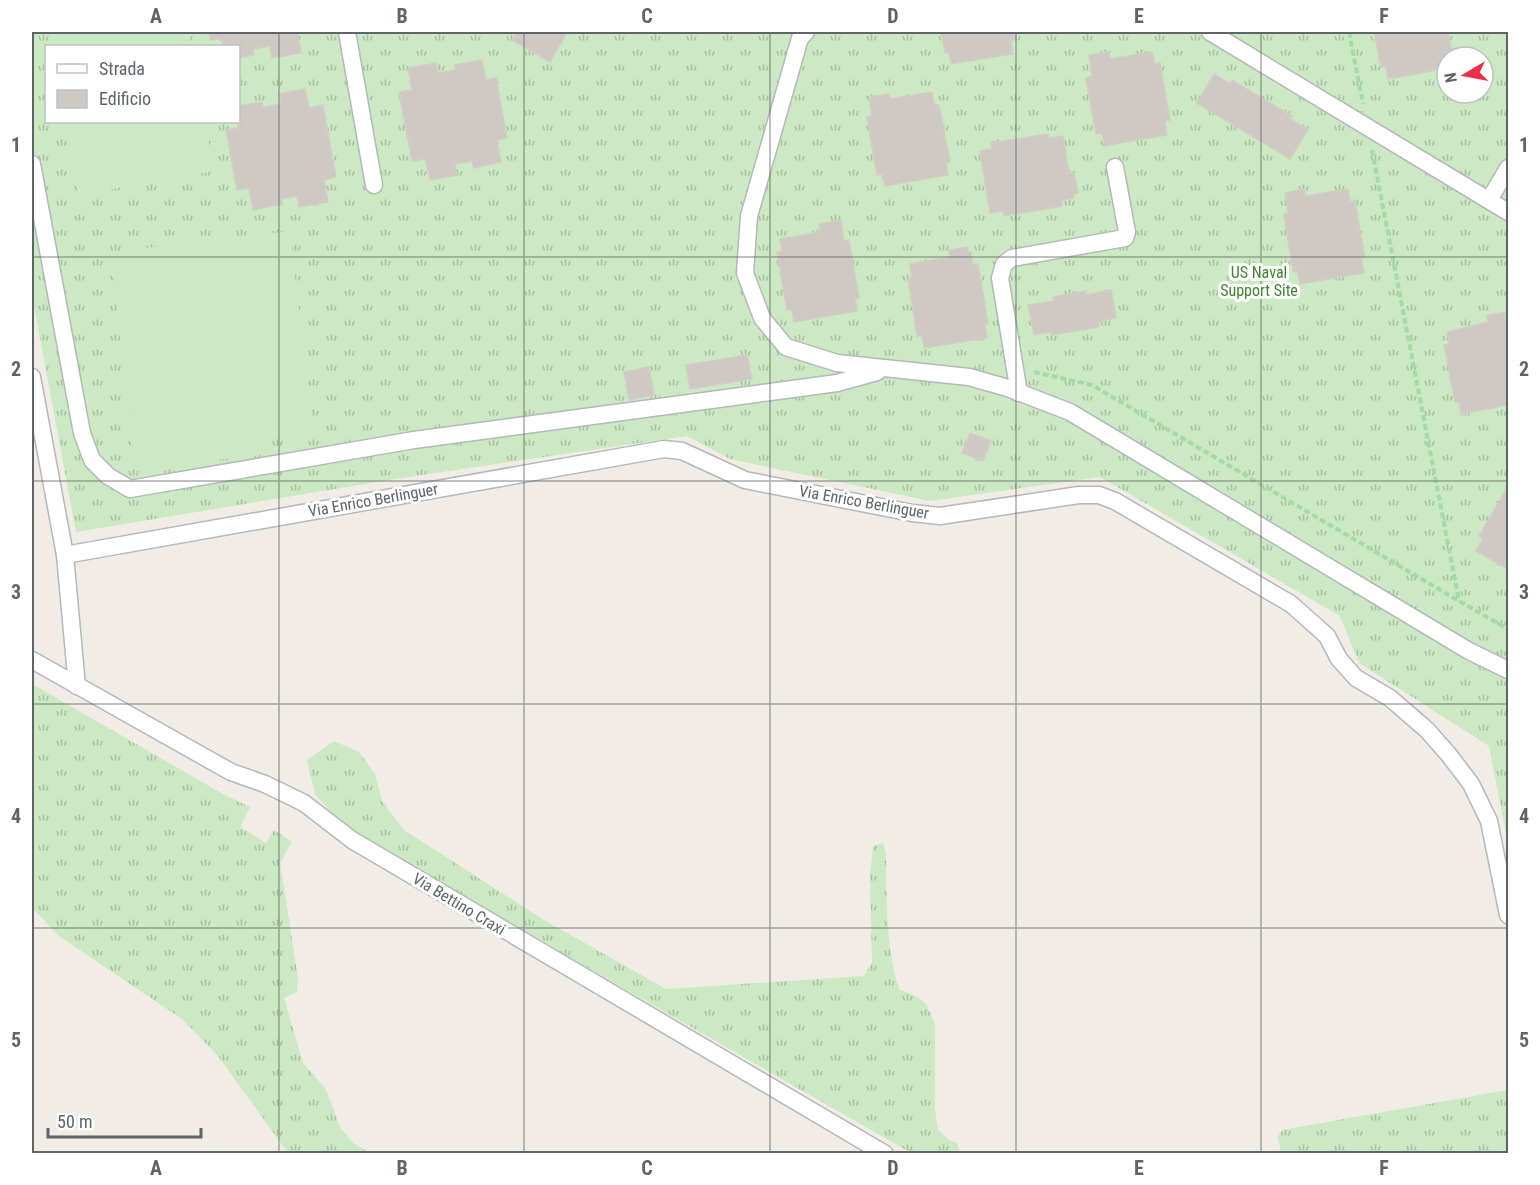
<svg xmlns="http://www.w3.org/2000/svg" width="1540" height="1185" viewBox="0 0 1540 1185" font-family="'Roboto Condensed',sans-serif">
<style>
.grass{fill:url(#grass-tufts);fill-rule:evenodd}
.pitch{fill:#cbe9c2}
.building{fill:#cec9c5;stroke:#d6ccc4;stroke-width:1.5}
.lines{fill:none;stroke-linecap:round;stroke-linejoin:round}
.minor-casing{stroke:#b4b8bb;stroke-width:19}
.path{stroke:#a5dba7;stroke-width:4;stroke-dasharray:6 3;stroke-linecap:butt}
.minor{stroke:#fff;stroke-width:16}
.grid{fill:none;stroke:#5e6467;stroke-width:1.5;stroke-opacity:0.55}
.labels{text-anchor:middle;dominant-baseline:central;stroke-width:6;stroke-linejoin:round;paint-order:stroke}
.park-label{font-size:16px;fill:#408231;stroke:#fff}
.street-label{font-size:16px;fill:#5e6467;stroke:#fff}
.neatline{fill:none;stroke:#5e6467;stroke-width:2}
.grid-label{font-size:20px;text-anchor:middle;font-weight:bold;fill:#5e6467}
</style>
<defs>
<pattern id="grass-tufts" width="24" height="20" patternUnits="userSpaceOnUse" patternTransform="scale(1.5)"><rect width="24" height="20" fill="#cbe9c2"/><path d="M3 7l-1-3M5 7V3M7 7l1-3M15 17l-1-3M17 17v-4M19 17l1-3" fill="none" stroke="#a8c0a1"/></pattern>
</defs>
<rect width="100%" height="100%" fill="#f1ece6"/>
<!-- grass -->
<g class="grass">
<path d="M32,32H1508V844L1489,746L1359,663L1340,616L1100,477L930,501L730,459L687,436L395,479L76,532L32,295ZM46,46H238V122H46ZM1447,57H1483V93H1447Z"/>
<path d="M32,684L223,794L250,807L240,827L266,843L274,830L292,842L280,863L298,978L297,992L284,998L303,1063L325,1088L341,1129L353,1143L370,1153H288L218,1056L182,1019L59,936L32,908Z"/>
<path d="M334,741L359,752L375,774L382,801L404,830L544,920L666,989L864,976L872,963L870,874L873,846L883,843L886,853C887,901 885,943 899,989L919,998L926,1004L935,1023V1110L938,1130L949,1140L957,1143L960,1153H911L431,878L339,821L315,794L307,760Z"/>
<path d="M1508,1090V1153H1281L1278,1137L1282,1130Z"/>
</g>
<!-- pitch -->
<g class="pitch">
<path d="M50,32H189L192,46H53Z"/>
<path d="M66,122H205L214,171L79,195Z"/>
<path d="M290,231L313,431L256,439L259,456L135,467L110,252Z"/>
</g>
<!-- building -->
<g class="building">
<path d="M209,32H297L301,53L272,58L270,46L253,49L254,55L238,58V46H223L222,38L210,40Z"/>
<path d="M517,32H572L570,33L567,32L550,62L512,40Z"/>
<path d="M941,32H1014L1016,39L1011,40L1013,54L951,64L949,53H945Z"/>
<path d="M1374,32H1448L1452,52L1448,53L1447,68L1388,79L1386,66L1381,67Z"/>
<path d="M1109,52L1110,59L1152,52L1155,64L1160,63L1170,120L1165,121L1167,135L1104,146L1102,133L1096,134L1086,78L1092,76L1089,55Z"/>
<path d="M482,60L486,80L496,78L507,138L497,140L501,162L474,168L472,161L455,164L457,175L430,180L425,159L412,161L399,92L412,90L408,68L436,63L438,73L456,70L455,65Z"/>
<path d="M1214,74L1230,84L1232,80L1292,116L1290,119L1308,130L1290,159L1197,103Z"/>
<path d="M305,89L309,108L323,105L336,177L324,180L328,202L299,207L297,196L281,199L282,204L253,210L249,188L237,190L226,130L238,128V106L262,102L263,107L281,104L279,94Z"/>
<path d="M932,92L934,105H939L950,162L946,163L948,175L885,186L882,174L877,175L867,117L872,116L869,97L889,94L890,99Z"/>
<path d="M1048,134L1049,138L1063,136L1069,173H1074L1078,193L1073,194L1074,198L1062,200V206L1004,216L1003,211L990,213L980,151L992,149L991,143Z"/>
<path d="M1304,189L1305,196L1348,189L1350,202L1355,201L1365,257L1361,258L1364,273L1300,284L1298,271L1293,272L1284,214L1288,213L1285,193Z"/>
<path d="M841,220L844,241L849,240L859,298L855,299L857,311L794,322L792,310H787L777,252L782,251L780,239L820,232L819,224Z"/>
<path d="M967,247L968,252H971L973,265L978,264L988,324H985L987,338L924,348L922,335L917,336L908,279L912,278L910,264L950,257L949,250Z"/>
<path d="M1111,290L1116,318L1098,322L1099,327L1052,335L1051,332L1034,335L1028,305L1054,301L1053,297L1086,291V295Z"/>
<path d="M1507,312L1508,405L1461,414L1459,402H1455L1444,345L1449,344L1447,332L1488,322L1487,315Z"/>
<path d="M747,355L752,379L690,389L686,365Z"/>
<path d="M649,367L654,395L629,400L624,372Z"/>
<path d="M970,433L991,441L983,461L962,453Z"/>
<path d="M1508,486V569L1476,551L1483,539L1479,536Z"/>
</g>
<g class="lines">
<!-- minor casing -->
<g class="minor-casing">
<g id="minor">
<path d="M347,32L374,185"/>
<path d="M806,32L800,38L749,216L745,273L762,318L786,347L837,363L969,377L1008,388L1070,412L1469,651L1508,670"/>
<path d="M1210,32L1508,212"/>
<path d="M32,164L82,433L92,460L108,476L130,489L414,440L837,383L877,372"/>
<path d="M1489,200L1508,168"/>
<path d="M32,377L65,555L77,686"/>
<path d="M1019,393L1000,278L1004,264L1012,258L1125,238L1127,232L1115,167"/>
<path d="M65,555L664,449L682,451L745,480L912,513L940,516L1079,495H1099L1115,501L1291,604L1327,636L1339,659L1356,678L1390,698L1427,730L1449,755L1471,784L1489,821L1508,915"/>
<path d="M32,660L231,772L265,784L304,803L352,840L885,1154"/>
</g>
</g>
<!-- path -->
<g class="path">
<path d="M1349,32L1363,104"/>
<path d="M1372,150L1459,601"/>
<path d="M1034,372L1092,385L1459,601L1508,629"/>
</g>
<!-- minor -->
<use href="#minor" class="minor"/>
</g>
<!-- grid -->
<path class="grid" d="M279,32V1154M524,32V1154M770,32V1154M1016,32V1154M1261,32V1154M32,257H1508M32,481H1508M32,704H1508M32,928H1508"/>
<g class="labels">
<!-- park labels -->
<g class="park-label">
<text x="1259" y="272">US Naval<tspan x="1259" dy="18">Support Site</tspan></text>
</g>
<!-- street labels -->
<g class="street-label">
<text transform="translate(373 500) rotate(-10)">Via Enrico Berlinguer</text>
<text transform="translate(864 502) rotate(10)">Via Enrico Berlinguer</text>
<text transform="translate(459 904) rotate(31)">Via Bettino Craxi</text>
</g>
</g>
<!-- border -->
<rect width="1540" height="1185" fill="none" stroke="#ffffff" stroke-width="66"/>
<!-- legend -->
<rect x="45" y="45" width="195" height="78" fill="#ffffff" stroke="#bfc1c2" stroke-width="1.5"/>
<rect x="57" y="64" width="30" height="9" fill="#ffffff" stroke="#bfc1c2" stroke-width="1.5"/>
<text x="99" y="75" font-size="18" fill="#5e6467">Strada</text>
<rect x="57" y="90" width="30" height="18" fill="#cec9c5" stroke="#bfc1c2" stroke-width="1.5"/>
<text x="99" y="105" font-size="18" fill="#5e6467">Edificio</text>
<!-- north arrow -->
<g transform="translate(1465 75) rotate(260)"><circle r="28" fill="#ffffff" stroke="#bfc1c2" stroke-width="1.5"/>
<path d="M0-4.5L10 22L0 15L-10 22Z" fill="#f02d4b"/>
<text y="-9" font-size="16" font-weight="bold" text-anchor="middle" fill="#5e6467">N</text>
</g>
<!-- scale -->
<path d="M48 1128v9h153v-9" fill="none" stroke="#5e6467" stroke-width="3"/>
<text x="57" y="1128" font-size="18" fill="#5e6467" stroke="#ffffff" stroke-width="4.5" paint-order="stroke">50 m</text>
<rect x="33" y="33" width="1474" height="1119" class="neatline"/>
<g class="grid-label">
<text x="156" y="23">A</text>
<text x="402" y="23">B</text>
<text x="647" y="23">C</text>
<text x="893" y="23">D</text>
<text x="1139" y="23">E</text>
<text x="1384" y="23">F</text>
<text x="16" y="152">1</text>
<text x="1524" y="152">1</text>
<text x="16" y="376">2</text>
<text x="1524" y="376">2</text>
<text x="16" y="599">3</text>
<text x="1524" y="599">3</text>
<text x="16" y="823">4</text>
<text x="1524" y="823">4</text>
<text x="16" y="1047">5</text>
<text x="1524" y="1047">5</text>
<text x="156" y="1175">A</text>
<text x="402" y="1175">B</text>
<text x="647" y="1175">C</text>
<text x="893" y="1175">D</text>
<text x="1139" y="1175">E</text>
<text x="1384" y="1175">F</text>
</g>
</svg>
